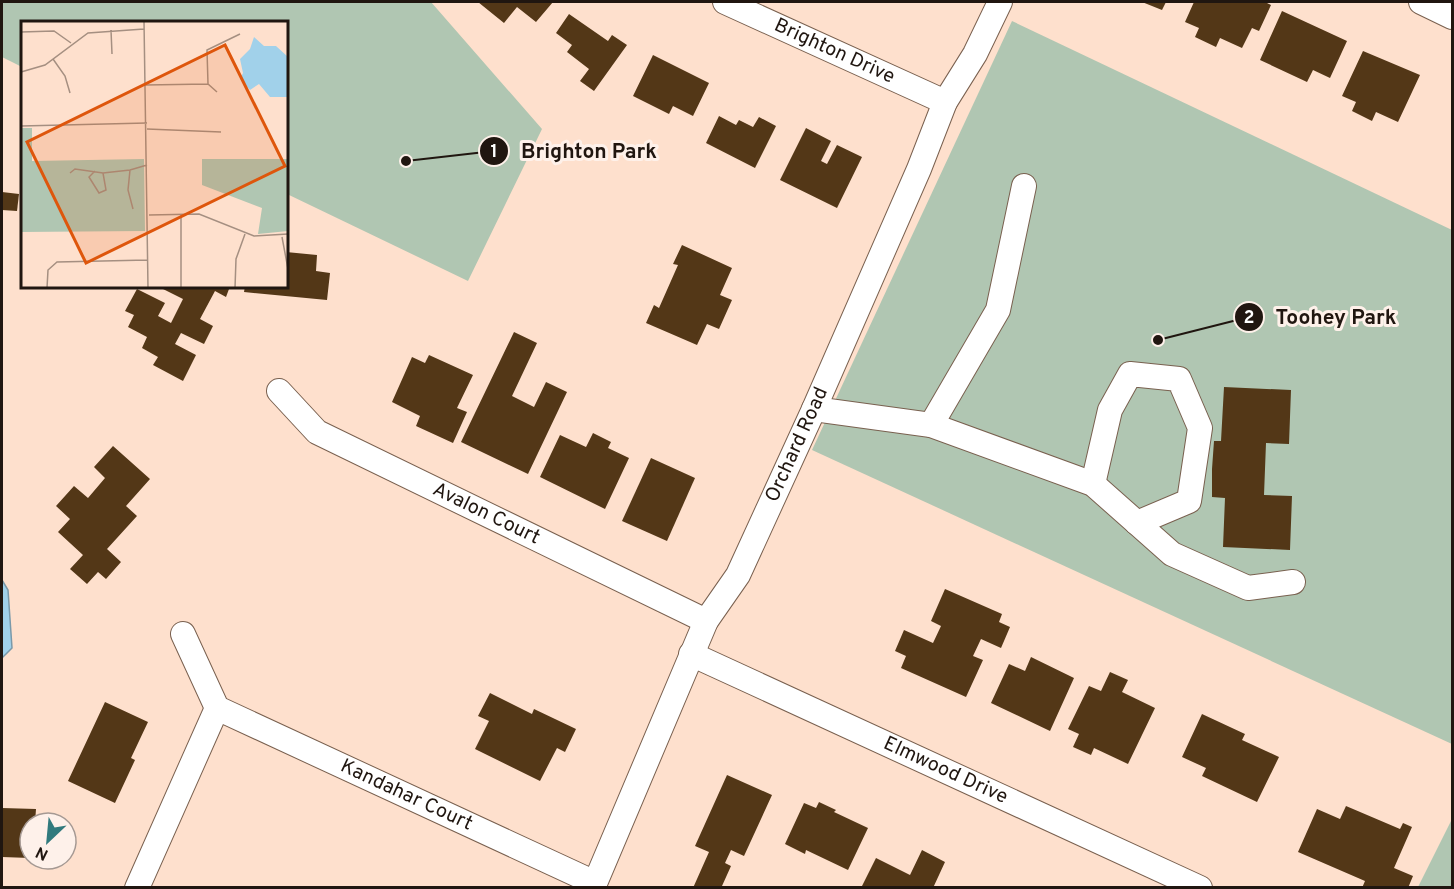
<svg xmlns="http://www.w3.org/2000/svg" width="1454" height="889" viewBox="0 0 1454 889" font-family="Overpass,sans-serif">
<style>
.green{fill:#b0c6b2}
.water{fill:#a1d1ea;stroke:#7a99a9;stroke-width:1.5}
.building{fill:#533717}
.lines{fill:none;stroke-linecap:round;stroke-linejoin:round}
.minor-casing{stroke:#79604f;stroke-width:26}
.minor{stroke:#fff;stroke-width:24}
.labels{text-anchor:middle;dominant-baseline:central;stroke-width:6;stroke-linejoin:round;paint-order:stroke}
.street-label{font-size:20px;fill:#201610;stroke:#fef1ea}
.inset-road{fill:none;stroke:#a58f81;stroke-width:1.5}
.view{fill:#de560c;fill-opacity:0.15;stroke:#de560c;stroke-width:3}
.inset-edge{fill:none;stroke:#201610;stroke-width:3}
.leader{fill:none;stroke:#201610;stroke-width:2}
.callout-dot{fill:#201610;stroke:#fef1ea;stroke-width:2}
.mark-label{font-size:18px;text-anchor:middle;font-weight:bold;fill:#fff}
.callout-label{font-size:21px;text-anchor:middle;font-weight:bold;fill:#201610;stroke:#fef1ea;stroke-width:6;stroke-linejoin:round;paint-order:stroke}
</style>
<rect width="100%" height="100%" fill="#fee0cd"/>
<!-- green -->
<g class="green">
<path d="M2,2H431L542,129L468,281L287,194L286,22H22V67L2,57Z"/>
<path d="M1012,21L1452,230V744L812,450Z"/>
<path d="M1452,819V887H1418Z"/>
</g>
<!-- water -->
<path class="water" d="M2,580L8,590L12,648L2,658Z"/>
<!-- building -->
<g class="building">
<path d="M478,2H553L536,22L517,7L504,23Z"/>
<path d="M1142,2H1166L1162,10Z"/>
<path d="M1194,2H1265L1271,5L1259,31L1252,28L1242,48L1220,38L1216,47L1195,37L1199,28L1185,22Z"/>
<path d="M1282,11L1347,41L1330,78L1313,70L1307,82L1260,60Z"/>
<path d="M569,14L608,41L612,35L627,45L594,91L580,81L589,69L567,52L572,45L556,33Z"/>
<path d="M1363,51L1420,75L1398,122L1376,112L1372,121L1352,111L1356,102L1342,96Z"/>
<path d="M653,55L709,83L693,116L673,106L669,114L633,96Z"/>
<path d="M719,116L736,125L739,120L753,127L759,117L776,126L755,168L706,143Z"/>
<path d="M806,128L831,141L821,161L827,164L837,145L862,157L837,208L780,180Z"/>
<path d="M2,192L19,194L17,211L2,210Z"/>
<path d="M682,245L732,268L720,295L732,300L719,329L707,324L697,345L646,323L654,305L659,308L678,265L673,264Z"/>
<path d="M286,252L317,255L316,271L330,273L327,300L244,292L245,286H286Z"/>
<path d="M165,286H225L229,289L226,297L215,291L200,319L213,326L204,344L181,333L175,344L196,355L183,381L153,365L158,357L142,348L147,337L128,327L134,315L125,311L137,289L165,303L158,316L171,323L183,299L163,289Z"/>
<path d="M514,332L537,343L512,396L534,407L546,382L567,392L528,474L461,442Z"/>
<path d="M429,355L473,375L457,408L467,412L453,443L416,426L420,416L392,402L412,357L425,363Z"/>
<path d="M1224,387L1291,390L1289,444L1266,443L1264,495L1292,496L1290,550L1223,547L1225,498L1212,497V469L1214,441H1221Z"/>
<path d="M593,433L611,442L608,448L629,458L605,509L540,477L560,435L586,447Z"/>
<path d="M113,446L150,479L126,506L137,516L107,549L121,562L106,579L98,572L87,584L70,569L83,555L58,532L70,519L56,506L74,486L88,498L105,478L94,467Z"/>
<path d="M651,458L695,478L667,541L622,521Z"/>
<path d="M945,589L1002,614L999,622L1010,627L1001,648L981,639L973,656L983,660L966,697L901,668L906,656L895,651L904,630L933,643L941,626L931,621Z"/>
<path d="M1031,657L1074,678L1050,731L991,703L1009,664L1025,671Z"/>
<path d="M1110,672L1128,680L1122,692L1155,708L1128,764L1094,748L1091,755L1073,747L1079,734L1068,729L1089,686L1101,691Z"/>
<path d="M490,693L532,714L534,709L576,729L565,752L557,748L540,781L475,749L489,721L478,716Z"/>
<path d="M105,702L148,722L131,758L135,760L115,803L68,781Z"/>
<path d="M1202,714L1245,734L1242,740L1279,757L1257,802L1202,776L1206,768L1182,757Z"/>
<path d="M727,775L772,795L744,856L731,850L725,863L731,866L722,886L726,888H693L709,852L695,846Z"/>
<path d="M819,802L836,810L834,812L868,828L848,870L806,850L805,854L785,844L804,803L816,808Z"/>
<path d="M1346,806L1400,829L1403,823L1412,827L1394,868L1413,876L1408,888H1362L1365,881L1298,852L1317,809L1340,819Z"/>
<path d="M2,808L36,809L35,823H30V858L2,857Z"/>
<path d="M922,850L945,862L933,888H861L876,858L910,875Z"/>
</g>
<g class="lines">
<!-- minor casing -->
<g class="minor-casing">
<g id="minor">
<path id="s1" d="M725,2L945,102"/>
<path d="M1421,2L1452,17"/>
<path id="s2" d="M279,391L317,432L706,621"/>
<path d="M814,409L931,425L1093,484L1172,554L1248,588L1293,582"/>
<path d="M931,425L998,310L1024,186"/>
<path d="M1093,484L1110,410L1130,374L1179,379L1200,428L1189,501L1137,523"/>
<path id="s3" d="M183,634L217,708L595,883"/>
<path id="s4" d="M691,654L1200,888"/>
<path d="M137,888L217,708"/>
<path id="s5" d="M593,888L706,621L738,575L814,409L919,169L945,102L975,54L1000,2"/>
</g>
</g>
<!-- minor -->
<use href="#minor" class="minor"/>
</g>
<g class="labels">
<!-- street labels -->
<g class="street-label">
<text stroke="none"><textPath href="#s1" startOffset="120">Brighton Drive</textPath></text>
<text stroke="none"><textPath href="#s5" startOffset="489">Orchard Road</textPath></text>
<text stroke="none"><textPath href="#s2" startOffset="244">Avalon Court</textPath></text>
<text stroke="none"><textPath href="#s4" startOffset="280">Elmwood Drive</textPath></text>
<text stroke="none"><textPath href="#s3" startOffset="290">Kandahar Court</textPath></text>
</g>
</g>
<!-- overview -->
<g transform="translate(21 21)">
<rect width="267" height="267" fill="#fee0cd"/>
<path d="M0,107H11V140L123,138L124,210L0,211ZM181,138H267V210L237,213L241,187L181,164Z" fill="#b0c6b2"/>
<path d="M233,16L243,25H255L267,36V76H249L238,63L229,69L219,58L222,52L219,38L229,28Z" fill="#a1d1ea"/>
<path class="inset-road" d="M123,0L127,267M90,9L91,33M0,11L33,10L50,22M32,38L44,55L49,72M0,51L24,44L67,12L123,8M187,63L186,29L219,13M124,64L187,63L196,71M0,105L126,102M126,108L200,111M109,149L107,169L112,188M74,150L68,156L78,172L85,169L82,152M49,152L54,148L82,152L109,149L126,144M128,194L178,193L233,215L267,213M261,216L267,248M26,267L27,249L36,241L127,239M160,267V193M214,267L215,238L224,213"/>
<path class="view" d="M204,24L264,145L65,242L6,121Z"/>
<rect width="267" height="267" class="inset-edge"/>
</g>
<!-- callouts -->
<path class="leader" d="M406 161L494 151M1158 340L1249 317"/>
<g class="callout-dot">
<circle cx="406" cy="161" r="6"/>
<circle cx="1158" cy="340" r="6"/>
<circle cx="494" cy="151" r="15"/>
<circle cx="1249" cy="317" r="15"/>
</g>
<g class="mark-label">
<text x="494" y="157">1</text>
<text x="1249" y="323">2</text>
</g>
<g class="callout-label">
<text x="589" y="158">Brighton Park</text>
<text x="1336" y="324">Toohey Park</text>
</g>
<!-- border -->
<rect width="1454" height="889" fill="none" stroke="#201610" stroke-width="6"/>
<!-- north arrow -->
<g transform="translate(48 841) rotate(206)"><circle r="28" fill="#fef1ea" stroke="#a59993" stroke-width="1.5"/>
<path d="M0-4.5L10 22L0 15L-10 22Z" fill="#317a7d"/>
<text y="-9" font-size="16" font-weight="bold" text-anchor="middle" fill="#201610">N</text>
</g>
</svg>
